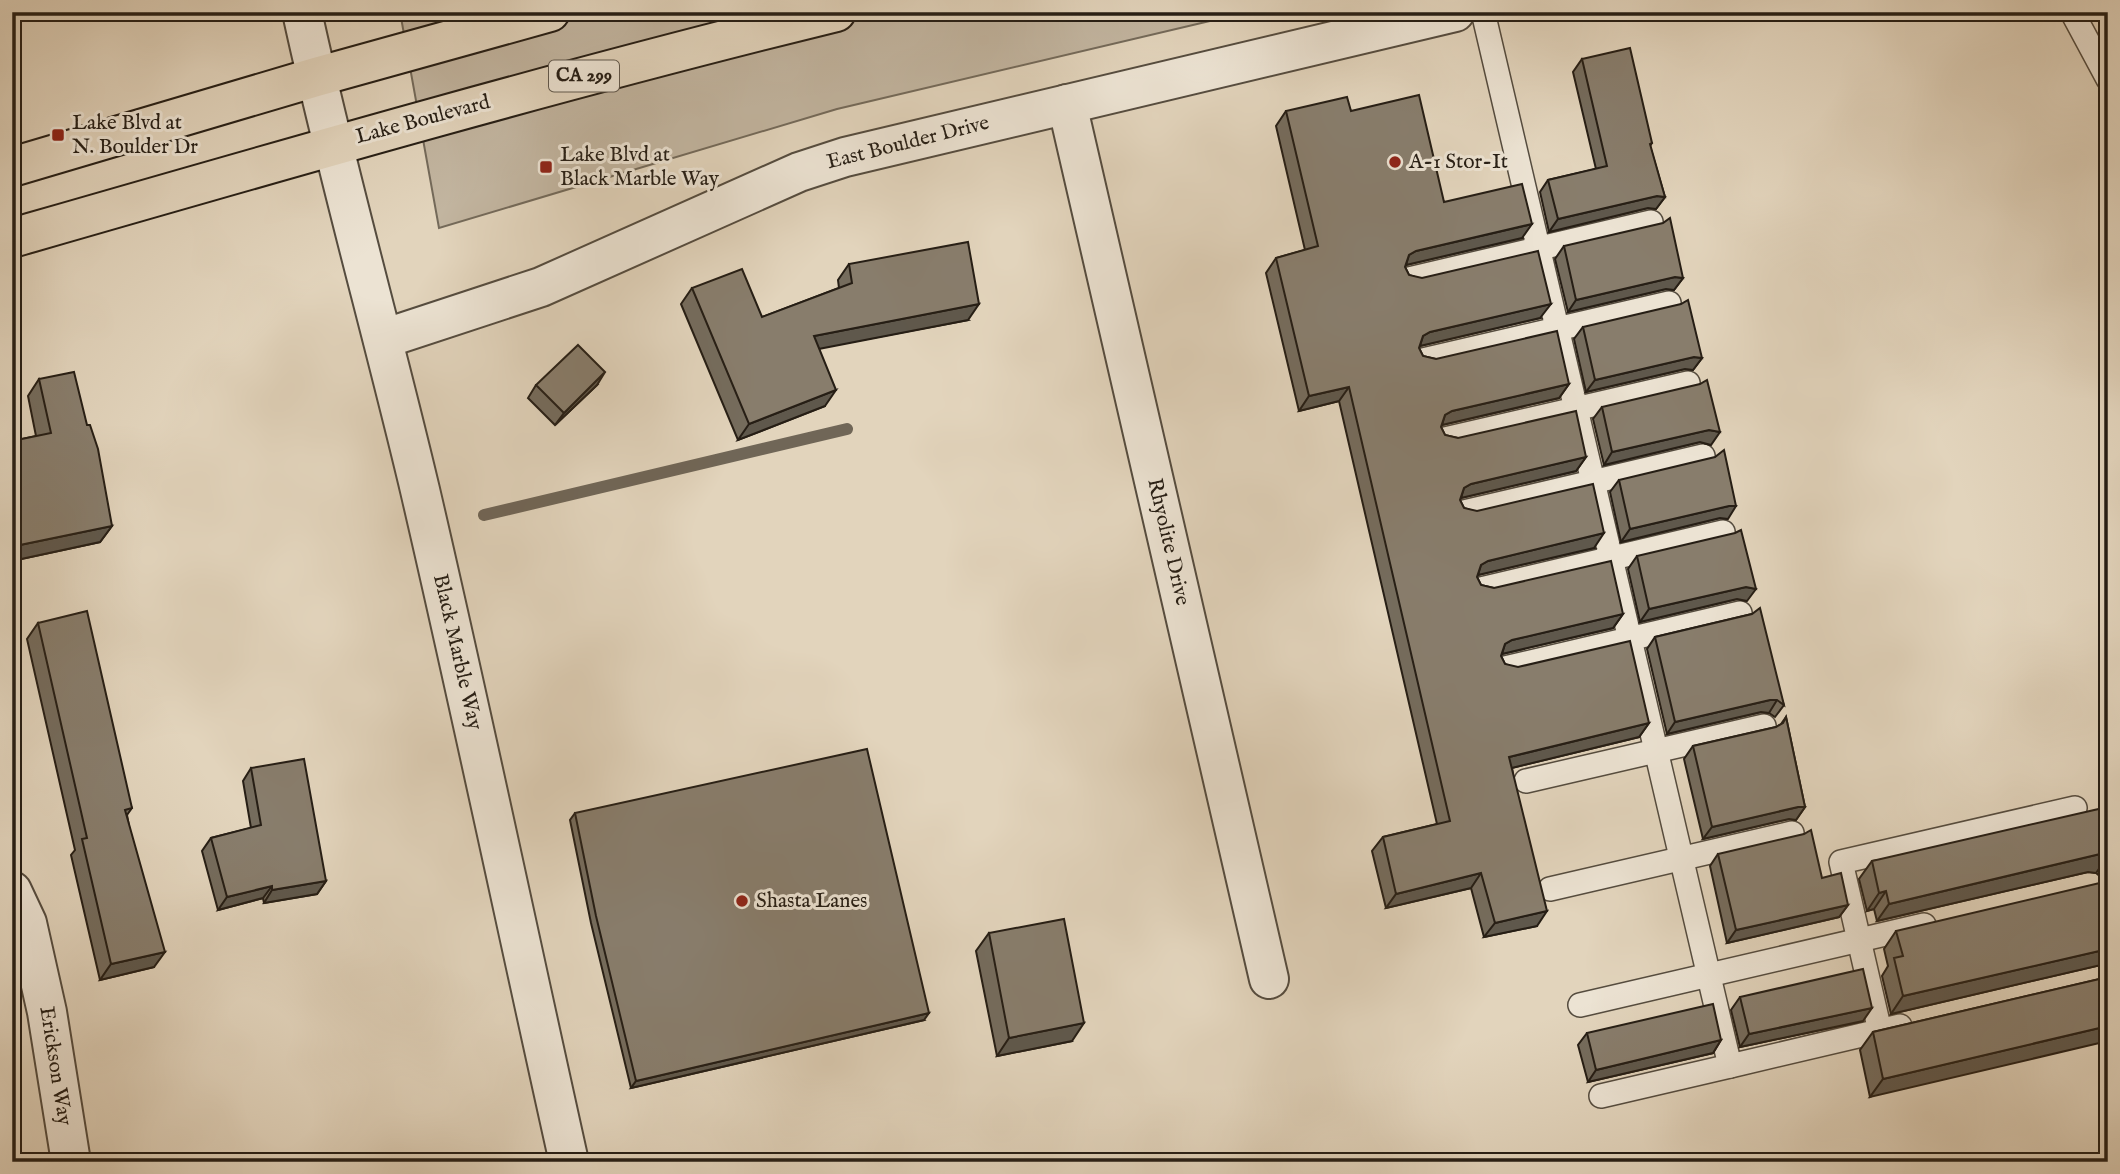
<svg xmlns="http://www.w3.org/2000/svg" width="2120" height="1174" viewBox="0 0 2120 1174" font-family="'IM FELL English',serif">
<style>
.green{fill:#c2b5a0;stroke:#746a5a;stroke-width:2}
.lines{fill:none;stroke-linecap:round;stroke-linejoin:round}
.stream{stroke:#706657;stroke-width:12}
.service-casing{stroke:#554c3f;stroke-width:26}
.minor-casing{stroke:#554c3f;stroke-width:42}
.primary-casing{stroke:#261e15;stroke-width:42}
.service{stroke:#ece3d3;stroke-width:23}
.minor{stroke:#ece3d3;stroke-width:38}
.primary{stroke:#e2d4bc;stroke-width:38}
.wall{fill:#756c5d;stroke:#261e15;stroke-width:2}
.shaded-wall{fill:#5f584c;stroke:#261e15;stroke-width:2}
.building{fill:#887d6c;stroke:#261e15;stroke-width:2}
.poi-dot{fill:#8f2418;stroke:#ece3d3;stroke-width:2.5}
.labels{text-anchor:middle;dominant-baseline:central;stroke-width:6;stroke-linejoin:round;paint-order:stroke}
.shield{fill:#ece3d3;stroke:#61594e;stroke-width:2}
.shield-label{font-size:19px;font-weight:bold;fill:#261e15}
.street-label{font-size:21px;fill:#261e15;stroke:#ece3d3}
.poi-label{font-size:21px;fill:#261e15;stroke:#ece3d3;text-anchor:start}
</style>
<rect width="100%" height="100%" fill="#e2d4bc"/>
<filter id="stains"><feTurbulence type="fractalNoise" baseFrequency=".00286" numOctaves="4"/><feColorMatrix values="0 0 0 0 .2 0 0 0 0 .09 0 0 0 0 .02 0 0 0 .5 -.17"/></filter>
<radialGradient id="worn" r=".72"><stop offset=".6" stop-color="#630" stop-opacity="0"/><stop offset="1" stop-color="#630" stop-opacity=".3"/></radialGradient>
<!-- green -->
<path class="green" d="M400,12H1248L837,109L439,228Z"/>
<g class="lines">
<!-- stream -->
<path class="stream" d="M484,515L847,429"/>
<!-- service casing -->
<g class="service-casing">
<g id="service">
<path d="M1483,12L1730,1066L1900,1026"/>
<path d="M2072,12L2108,79"/>
<path d="M1409,279L1651,222"/>
<path d="M1423,360L1669,303"/>
<path d="M1445,439L1688,383"/>
<path d="M1464,512L1703,456"/>
<path d="M1481,589L1723,532"/>
<path d="M1505,668L1740,613"/>
<path d="M1526,781L1764,726"/>
<path d="M1550,889L1792,833"/>
<path d="M1580,1005L1924,925"/>
<path d="M1880,1031L1841,862L2075,808"/>
<path d="M1601,1096L1730,1066"/>
</g>
</g>
<!-- minor casing -->
<g class="minor-casing">
<g id="minor">
<path d="M302,12C337,173 382,330 420,490C472,713 519,938 569,1162"/>
<path d="M1067,104L1269,979"/>
<path d="M383,339L541,287L799,172L845,157L1455,12"/>
<path d="M12,891L27,923L47,1012L71,1162"/>
</g>
</g>
<!-- primary casing -->
<g class="primary-casing">
<g id="primary">
<path d="M12,167L316,77L550,12"/>
<path d="M12,238C286,159 559,80 836,12"/>
</g>
</g>
<!-- service -->
<use href="#service" class="service"/>
<!-- minor -->
<use href="#minor" class="minor"/>
<!-- primary -->
<use href="#primary" class="primary"/>
</g>
<!-- wall -->
<g class="wall">
<path d="M1582,59L1652,143L1650,146L1665,197L1656,209L1648,208L1549,232L1540,192L1548,180L1596,169L1573,72Z"/>
<path d="M1286,111H1351L1444,202L1522,238L1406,265L1405,267L1409,275L1540,318L1420,346L1419,348L1423,356L1436,359L1569,384L1559,398L1442,425L1441,427L1445,435L1458,438L1586,457L1576,471L1461,498L1460,500L1464,508L1594,548L1478,575L1477,577L1481,585L1494,588L1623,614L1613,628L1502,654L1501,656L1505,664L1649,723L1639,737L1512,768L1537,926L1484,937L1471,888L1386,908L1372,851L1383,837L1437,824L1339,401L1299,411L1266,273L1276,258L1305,250L1276,126Z"/>
<path d="M1564,246L1683,278L1674,290L1666,289L1568,312L1555,259Z"/>
<path d="M849,264L968,320L819,348L825,406L738,440L681,304L692,288L762,317L839,288L838,280Z"/>
<path d="M1583,327L1702,358L1693,370L1685,369L1586,392L1574,339Z"/>
<path d="M39,379L112,526L100,542L12,561V441L36,436L28,396Z"/>
<path d="M536,385H597L555,425L528,398Z"/>
<path d="M1602,407L1711,445L1700,442L1604,465L1593,419Z"/>
<path d="M1619,480L1728,519L1720,518L1621,542L1610,492Z"/>
<path d="M1637,556L1747,601L1737,599L1640,622L1628,569Z"/>
<path d="M1752,614L1784,705L1775,717L1769,713L1761,712L1667,734L1647,649L1655,637Z"/>
<path d="M38,623L132,808L127,815L154,967L100,980L71,855L75,850L27,639Z"/>
<path d="M1786,717L1805,807L1796,820L1789,819L1703,839L1684,759L1693,746L1776,727L1781,724Z"/>
<path d="M251,768L326,881L317,894L264,903L263,898L218,910L202,851L211,838L251,828L243,781Z"/>
<path d="M575,813L924,1020L631,1088L591,923L570,820Z"/>
<path d="M2108,829V871L2102,878L2096,873L2088,872L1877,921L1874,909L1867,911L1859,879L1872,861Z"/>
<path d="M1718,854L1822,878L1848,905L1839,917L1727,943L1710,866Z"/>
<path d="M1896,931L2105,964L1891,1014L1882,976L1888,966L1884,949Z"/>
<path d="M989,933L1072,1041L997,1056L976,951Z"/>
<path d="M2108,977L1870,1097L1860,1050L1873,1032Z"/>
<path d="M1740,997L1863,1021L1740,1047L1731,1010Z"/>
<path d="M1587,1033L1721,1040L1713,1053L1588,1082L1578,1045Z"/>
</g>
<!-- shaded-wall -->
<g class="shaded-wall">
<path d="M1657,196L1665,197L1656,209L1648,208L1549,232L1558,219Z"/>
<path d="M1532,224L1522,238L1406,265L1409,255L1416,251Z"/>
<path d="M1675,277L1683,278L1674,290L1666,289L1568,312L1576,300Z"/>
<path d="M979,304L968,320L803,352L814,336Z"/>
<path d="M1551,304L1540,318L1420,346L1423,336L1430,332Z"/>
<path d="M1694,357L1702,358L1693,370L1685,369L1586,392L1595,380Z"/>
<path d="M605,372L597,385L555,425L564,413Z"/>
<path d="M1569,384L1559,398L1442,425L1445,415L1452,411Z"/>
<path d="M1349,387L1339,401L1299,411L1309,396Z"/>
<path d="M836,390L825,406L738,440L749,424Z"/>
<path d="M1709,430L1720,432L1711,445L1700,442L1604,465L1612,452Z"/>
<path d="M1586,457L1576,471L1461,498L1464,488L1471,484Z"/>
<path d="M1729,506H1736L1728,519L1720,518L1621,542L1630,529Z"/>
<path d="M112,526L100,542L12,561V551L15,546Z"/>
<path d="M1604,533L1594,548L1478,575L1481,565L1488,561Z"/>
<path d="M1746,587L1756,589L1747,601L1737,599L1640,622L1649,609Z"/>
<path d="M1623,614L1613,628L1502,654L1505,644L1512,640Z"/>
<path d="M1770,700H1777L1769,713L1761,712L1667,734L1675,722Z"/>
<path d="M1649,723L1639,737L1499,771L1509,757Z"/>
<path d="M1798,807H1805L1796,820L1789,819L1703,839L1712,827Z"/>
<path d="M2100,854L2108,856L2096,873L2088,872L1877,921L1889,904Z"/>
<path d="M1481,873L1471,888L1386,908L1396,894Z"/>
<path d="M326,881L317,894L264,903L272,890Z"/>
<path d="M272,886L263,898L218,910L227,897Z"/>
<path d="M1886,891L1874,909L1867,911L1879,893Z"/>
<path d="M1848,905L1839,917L1727,943L1736,930Z"/>
<path d="M1547,911L1537,926L1484,937L1495,923Z"/>
<path d="M2108,949V965L2105,964L1891,1014L1903,996Z"/>
<path d="M165,952L154,967L100,980L111,964Z"/>
<path d="M1872,1008L1863,1021L1740,1047L1749,1034Z"/>
<path d="M929,1013L924,1020L631,1088L636,1081Z"/>
<path d="M1084,1023L1072,1041L997,1056L1009,1038Z"/>
<path d="M2108,1026V1041L1870,1097L1883,1079Z"/>
<path d="M1721,1040L1713,1053L1588,1082L1596,1070Z"/>
</g>
<!-- building -->
<g class="building">
<path d="M1630,48L1652,143L1650,144L1665,197L1657,196L1558,219L1548,180L1607,166L1582,59Z"/>
<path d="M1419,95L1444,202L1522,184L1532,224L1416,251L1409,255L1405,267L1409,275L1422,278L1538,251L1551,304L1430,332L1423,336L1419,348L1423,356L1436,359L1557,331L1569,384L1452,411L1445,415L1441,427L1445,435L1458,438L1576,411L1586,457L1471,484L1464,488L1460,500L1464,508L1477,511L1593,484L1604,533L1488,561L1481,565L1477,577L1481,585L1494,588L1611,561L1623,614L1512,640L1505,644L1501,656L1505,664L1518,667L1630,641L1649,723L1509,757L1547,911L1495,923L1481,873L1396,894L1383,837L1450,821L1349,387L1309,396L1276,258L1318,246L1286,111L1347,97L1351,111Z"/>
<path d="M1670,218L1683,278L1675,277L1576,300L1564,246L1663,223Z"/>
<path d="M968,242L979,304L814,336L836,390L749,424L692,288L742,269L762,317L852,283L849,264Z"/>
<path d="M1688,300L1702,358L1694,357L1595,380L1583,327L1681,304Z"/>
<path d="M578,345L605,372L564,413L536,385Z"/>
<path d="M74,372L87,425H90L98,449L112,526L15,546L12,533V441L51,433L39,379Z"/>
<path d="M1707,380L1720,432L1709,430L1612,452L1602,407L1700,384Z"/>
<path d="M1724,450L1736,506H1729L1630,529L1619,480L1715,457Z"/>
<path d="M1741,530L1756,589L1746,587L1649,609L1637,556L1735,533Z"/>
<path d="M1760,608L1784,705L1777,700H1770L1675,722L1655,637L1752,614Z"/>
<path d="M87,611L132,808L125,810L165,952L111,964L82,839L87,838L38,623Z"/>
<path d="M1786,717L1805,807H1798L1712,827L1693,746L1776,727L1783,723Z"/>
<path d="M867,749L929,1013L636,1081L596,916L575,813Z"/>
<path d="M304,759L326,881L272,890V886L227,897L211,838L261,825L251,768Z"/>
<path d="M2103,808L2108,829V855L2100,854L1889,904L1886,891L1879,893L1872,861Z"/>
<path d="M1811,830L1822,878L1841,873L1848,905L1736,930L1718,854L1804,834Z"/>
<path d="M2108,881V949L1903,996L1894,958L1903,956L1896,931Z"/>
<path d="M1064,919L1084,1023L1009,1038L989,933Z"/>
<path d="M1863,969L1872,1008L1749,1034L1740,997Z"/>
<path d="M2108,977V1026L1883,1079L1873,1032Z"/>
<path d="M1713,1004L1721,1040L1596,1070L1587,1033Z"/>
</g>
<!-- markers -->
<g class="poi-dot">
<rect x="51" y="128" width="14" height="14" rx="3.5"/>
<circle cx="1395" cy="162" r="7"/>
<rect x="539" y="160" width="14" height="14" rx="3.5"/>
<circle cx="742" cy="901" r="7"/>
</g>
<g class="labels">
<!-- shield labels -->
<rect class="shield" x="549" y="60.5" width="70" height="31" rx="5"/>
<g class="shield-label">
<text x="584" y="76">CA 299</text>
</g>
<!-- street labels -->
<g class="street-label">
<text transform="translate(423 120) rotate(-15)">Lake Boulevard</text>
<text transform="translate(908 143) rotate(-14)">East Boulder Drive</text>
<text transform="translate(1168 542) rotate(77)">Rhyolite Drive</text>
<text transform="translate(457 652) rotate(77)">Black Marble Way</text>
<text transform="translate(55 1066) rotate(81)">Erickson Way</text>
</g>
<!-- poi labels -->
<g class="poi-label">
<text x="72" y="123">Lake Blvd at<tspan x="72" dy="24">N. Boulder Dr</tspan></text>
<text x="560" y="155">Lake Blvd at<tspan x="560" dy="24">Black Marble Way</tspan></text>
<text x="1409" y="162">A-1 Stor-It</text>
<text x="756" y="901">Shasta Lanes</text>
</g>
</g>
<!-- margin -->
<rect width="2120" height="1174" fill="none" stroke="#e2d4bc" stroke-width="42"/>
<rect x="14" y="14" width="2092" height="1146" fill="none" stroke="#261e15" stroke-width="3.5"/>
<rect x="21" y="21" width="2078" height="1132" fill="none" stroke="#261e15" stroke-width="2"/>
<rect width="100%" height="100%" filter="url(#stains)"/>
<rect width="100%" height="100%" fill="url(#worn)"/>
</svg>
